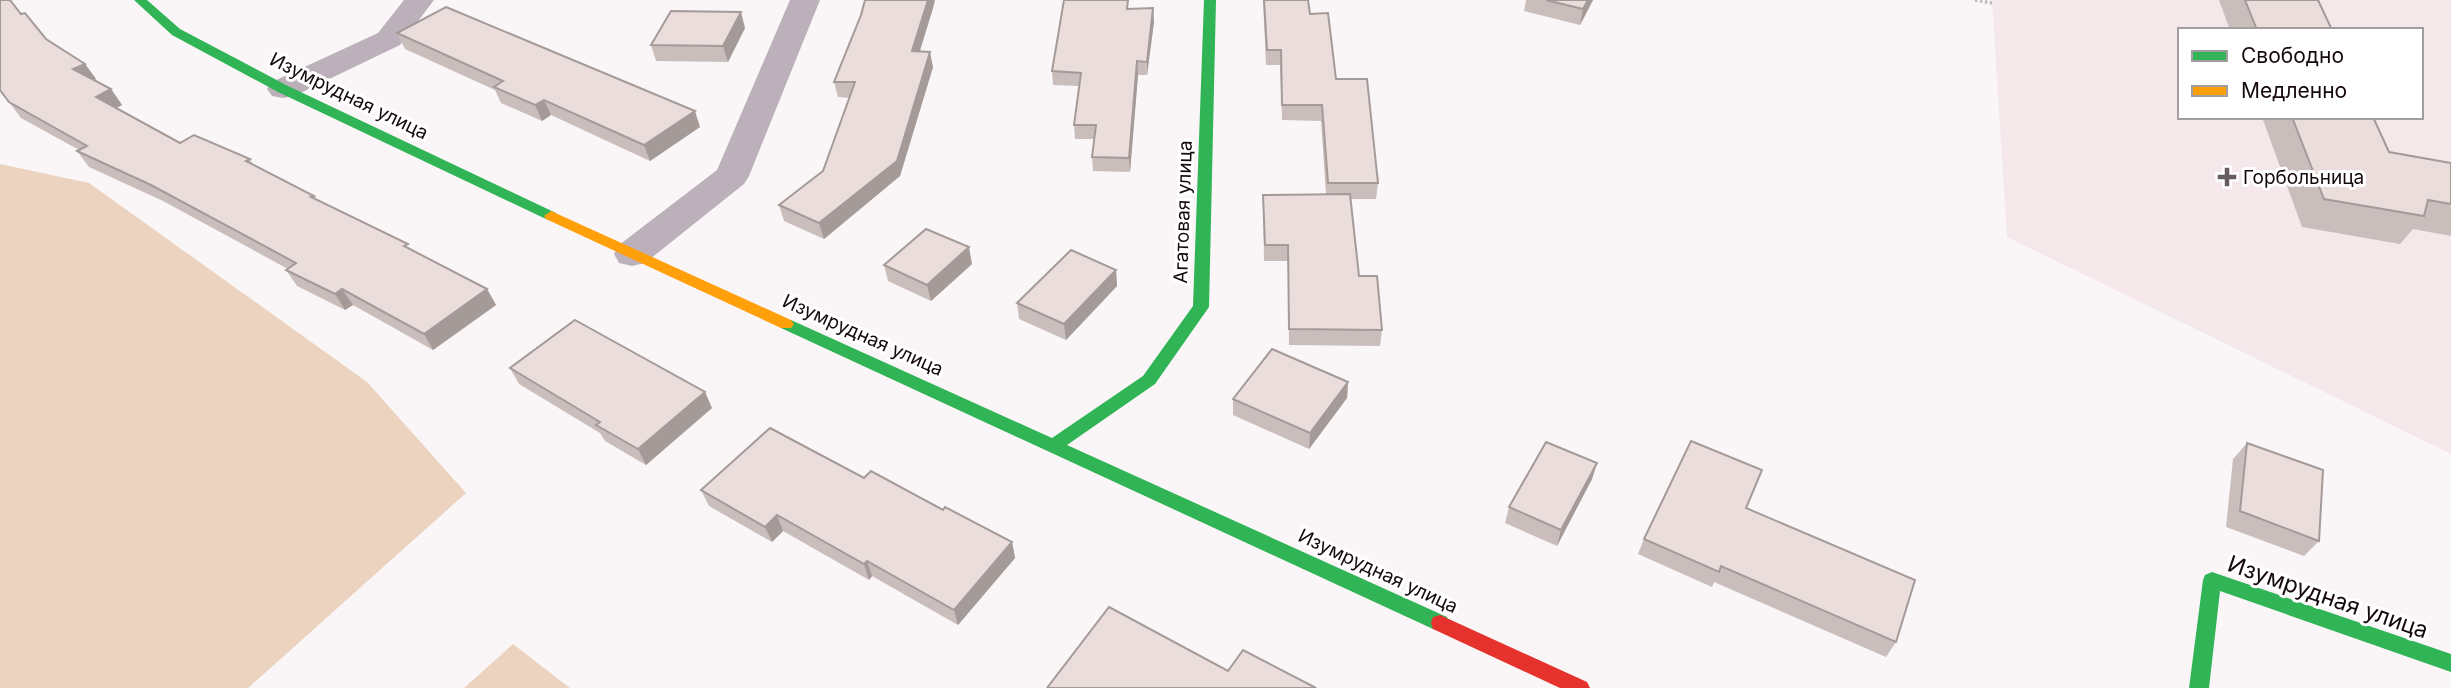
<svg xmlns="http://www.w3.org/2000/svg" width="2451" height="688" viewBox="0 0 2451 688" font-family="Inter,sans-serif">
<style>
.built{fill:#f4e8ea;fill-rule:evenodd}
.forest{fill:#ecd3c0}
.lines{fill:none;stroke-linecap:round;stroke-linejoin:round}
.path{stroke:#c1b9be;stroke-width:3.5;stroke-dasharray:2.5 2.5;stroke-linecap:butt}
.street{fill:#bcb1ba;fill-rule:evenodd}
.fast{fill:#30b455;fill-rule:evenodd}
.slow{fill:#ff9f0a;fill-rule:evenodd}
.jam{fill:#e5322d;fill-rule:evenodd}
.wall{fill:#c9bebc}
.shaded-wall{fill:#a49b99}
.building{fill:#eadddb;stroke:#a49b99;stroke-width:2}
.poi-dot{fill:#665c5f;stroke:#fff;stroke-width:2.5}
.labels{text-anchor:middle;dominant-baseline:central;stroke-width:6;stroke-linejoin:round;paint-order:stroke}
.street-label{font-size:19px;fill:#16090d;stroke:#fff}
.poi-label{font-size:19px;fill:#16090d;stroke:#fff;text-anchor:start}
.near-street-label{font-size:23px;fill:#16090d;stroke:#fff}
</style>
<rect width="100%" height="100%" fill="#faf6f7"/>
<!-- built -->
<path class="built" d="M1992,0H2451V454L2007,237ZM2180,30H2421V117H2180Z"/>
<!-- forest -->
<g class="forest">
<path d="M0,164L89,183L367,382L466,493L248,688H0Z"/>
<path d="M513,644L570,688H464Z"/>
</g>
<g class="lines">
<!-- path -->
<path class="path" d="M1975,0L1992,3"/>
<!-- street -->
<g class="street">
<path d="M404,0H434L400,45L294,96L283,98L272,96L267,89L272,82L378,33Z"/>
<path d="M790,0H820L749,176L744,184L645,263L632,266L619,263L614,254L619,245L717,170Z"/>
</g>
<!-- fast -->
<g class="fast">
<path d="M134,0H147L180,29L288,86L556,213L558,216L551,221L546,219L278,92L172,35Z"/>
<path d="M1204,0H1216L1209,307L1155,384L1067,445L1447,617L1449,623L1447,629L1440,631L1433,629L781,328L778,324L781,320H791L1052,438L1143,376L1193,306Z"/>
<path d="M2212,572L2451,654V672L2220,591L2209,688H2189L2203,580L2205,575Z"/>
</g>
<!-- slow -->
<path class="slow" d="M551,211L791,320L794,324L791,328H781L546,219L544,216Z"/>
<!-- jam -->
<path class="jam" d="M1440,615L1587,682L1590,688H1560L1433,629L1431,623L1433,617Z"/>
</g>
<!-- wall -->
<g class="wall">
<path d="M1263,0H1308L1310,14L1378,183L1376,199H1350L1359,276L1382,330L1380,346L1289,345L1288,261H1264L1263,195L1326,194L1321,121L1282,120L1280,65H1266Z"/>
<path d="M1526,0H1593L1580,25L1524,11Z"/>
<path d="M2219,0H2318L2332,30H2230Z"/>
<path d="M933,8L920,51L933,67L900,176L824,239L784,221L779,205L823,171L849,98L838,97L834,82L861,15Z"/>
<path d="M1153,8L1154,22L1147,75H1138L1130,172L1093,171L1092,157L1094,139H1075L1074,125L1079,86L1053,85L1052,71L1129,9Z"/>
<path d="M21,14L46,39L85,64L96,79L94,80L111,89L122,105L116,108L180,143L250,159L253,165L317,200L487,289L496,305L433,350L353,305L345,310L297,286L286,270L288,269L163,201L89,167L77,151L79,150L21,118L0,90Z"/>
<path d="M745,28L728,62L656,61L651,45Z"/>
<path d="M397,33L700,127L650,161L551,115L542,121L501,103L495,90L405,49Z"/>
<path d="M2262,117H2373L2389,152L2451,163V236L2413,229L2400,244L2302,227Z"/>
<path d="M972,264L931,301L888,281L884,265Z"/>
<path d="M1116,270L1117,286L1066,340L1019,319L1017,303Z"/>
<path d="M510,368L712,408L646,465L605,441L600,433L519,384Z"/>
<path d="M1348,382L1347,398L1309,449L1233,415V399Z"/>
<path d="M2247,443L2319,541L2304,556L2226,527L2233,459Z"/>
<path d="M1597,463L1592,479L1557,546L1505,523L1509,507Z"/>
<path d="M864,478L943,510L1012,542L1015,558L958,625L872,576L869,580L783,531L772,542L709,506L701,490Z"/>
<path d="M1746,508L1896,642L1886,657L1714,582L1712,587L1638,554L1644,539Z"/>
</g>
<!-- shaded-wall -->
<g class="shaded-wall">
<path d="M928,0H935L933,8L915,66L912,51Z"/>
<path d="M1588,0H1593L1580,25L1583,9Z"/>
<path d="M1153,8L1154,22L1147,75V62Z"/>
<path d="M741,12L745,28L728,62L723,46Z"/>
<path d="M930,52L933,67L900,176L824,239L819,223Z"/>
<path d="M1137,61L1138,75L1130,172L1129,158Z"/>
<path d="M85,64L96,79L84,85L73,69Z"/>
<path d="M111,89L122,105L107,113L96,97Z"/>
<path d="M544,100L551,115L542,121L535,105Z"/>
<path d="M695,111L700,127L650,161L644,145Z"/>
<path d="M969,247L972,264L931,301L927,285Z"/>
<path d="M1116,270L1117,286L1066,340L1064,324Z"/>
<path d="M342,289L353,305L345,310L335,294Z"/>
<path d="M487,289L496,305L433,350L424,334Z"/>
<path d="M1348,382L1347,398L1309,449L1310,433Z"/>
<path d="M705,392L712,408L646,465L638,449Z"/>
<path d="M1597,463L1592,479L1557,546L1561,530Z"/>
<path d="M777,515L783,531L772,542L765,527Z"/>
<path d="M1012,542L1015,558L958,625L954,610Z"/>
<path d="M867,561L872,576L869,580L864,564Z"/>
</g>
<!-- building -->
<g class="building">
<path d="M0,0H10L21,14L25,13L46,39L85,64L73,69L111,89L96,97L180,143L194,135L250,159L246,161L314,196L311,197L408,244L404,246L487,289L424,334L342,289L335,294L286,270L296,263L151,185L77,151L87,146L9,102L0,90Z"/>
<path d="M865,0H928L912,51L930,52L897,161L819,223L779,205L823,171L855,82H834L861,15Z"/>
<path d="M1064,0H1128L1127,9L1153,8L1147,62L1137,61L1129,158L1092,157L1096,125H1074L1081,73L1052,71Z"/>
<path d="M1264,0H1308L1310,14L1328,13L1336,79H1367L1378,183H1328L1322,105H1282L1281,50H1267Z"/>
<path d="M1546,0H1588L1583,9Z"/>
<path d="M2245,0H2318L2332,30H2257Z"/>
<path d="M446,7L695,111L644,145L544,100L535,105L494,87L503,81L397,33Z"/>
<path d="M671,11L741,12L723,46L651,45Z"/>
<path d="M2292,117H2373L2389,152L2451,163V204L2428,200L2424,216L2324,199Z"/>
<path d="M1350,194L1359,276H1377L1382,330L1289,329L1288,245H1265L1263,195Z"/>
<path d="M926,229L969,247L927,285L884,265Z"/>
<path d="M1071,250L1116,270L1064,324L1017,303Z"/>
<path d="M575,320L705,392L638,449L596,425L600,422L510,368Z"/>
<path d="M1272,349L1348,382L1310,433L1233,399Z"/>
<path d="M770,428L864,478L871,471L943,510L945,507L1012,542L954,610L867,561L864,564L777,515L765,527L701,490Z"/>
<path d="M1691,441L1762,470L1746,508L1915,580L1896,642L1721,566L1719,572L1644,539Z"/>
<path d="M1546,442L1597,463L1561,530L1509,507Z"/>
<path d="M2247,443L2323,470L2319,541L2240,511Z"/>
<path d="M1109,607L1228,671L1243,650L1316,688H1047Z"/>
</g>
<!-- markers -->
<path class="poi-dot" d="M2223.5 166.5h7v7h7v7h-7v7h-7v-7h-7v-7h7z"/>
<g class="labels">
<!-- street labels -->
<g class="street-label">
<text transform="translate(349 96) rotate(26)">Изумрудная улица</text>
<text transform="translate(1183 212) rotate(-88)">Агатовая улица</text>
<text transform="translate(863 335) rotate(24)">Изумрудная улица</text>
<text transform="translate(1378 571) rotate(25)">Изумрудная улица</text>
</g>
<!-- poi labels -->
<g class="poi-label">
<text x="2243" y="177">Горбольница</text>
</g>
<!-- near-street labels -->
<g class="near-street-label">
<text transform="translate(2328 597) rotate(19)">Изумрудная улица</text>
</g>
</g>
<!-- legend -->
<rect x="2178" y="28" width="245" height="91" fill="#ffffff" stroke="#a29d9e" stroke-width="2"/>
<rect x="2192" y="51" width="35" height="10" fill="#30b455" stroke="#a29d9e" stroke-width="2"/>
<text x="2241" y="63" font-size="21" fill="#16090d">Свободно</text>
<rect x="2192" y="86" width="35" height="10" fill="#ff9f0a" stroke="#a29d9e" stroke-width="2"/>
<text x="2241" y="98" font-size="21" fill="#16090d">Медленно</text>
</svg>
